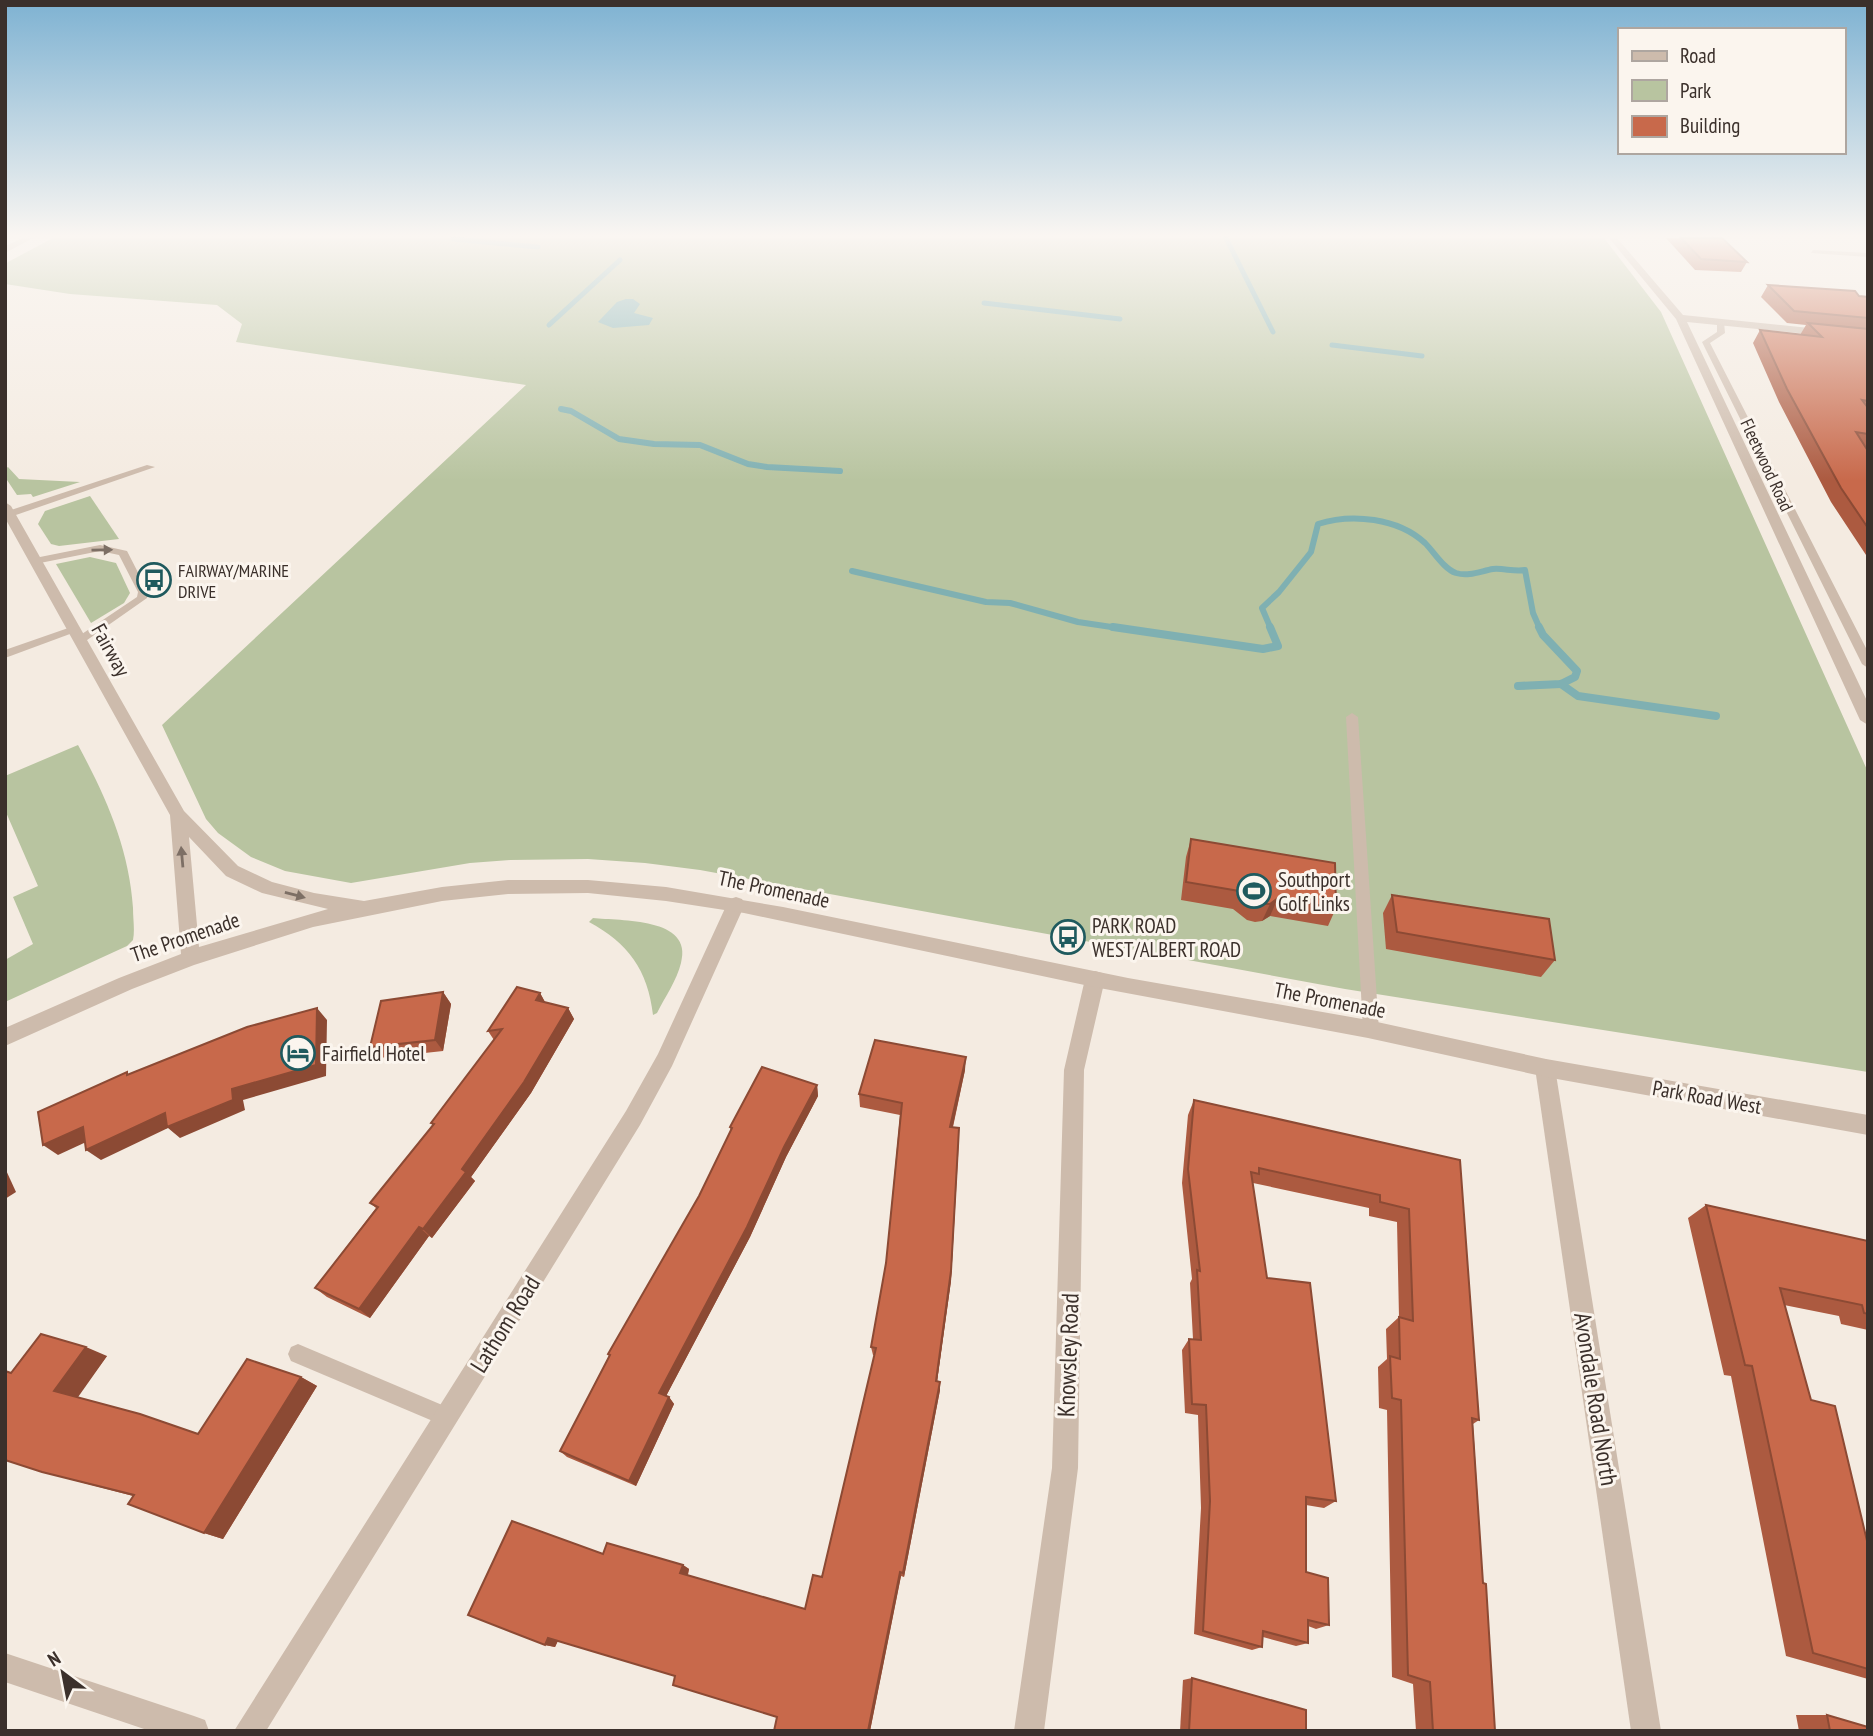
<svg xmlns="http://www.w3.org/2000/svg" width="1873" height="1736" viewBox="0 0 1873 1736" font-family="'PT Sans Narrow',sans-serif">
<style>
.green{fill:#b8c4a0}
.water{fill:#7fb0b2}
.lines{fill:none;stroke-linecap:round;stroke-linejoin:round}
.stream-far2{stroke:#7fb0b2;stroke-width:5}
.stream-far1{stroke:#7fb0b2;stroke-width:6}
.stream{stroke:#7fb0b2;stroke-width:8}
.service{fill:#cdbbac;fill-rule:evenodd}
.minor{fill:#cdbbac;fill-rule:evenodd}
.tertiary{fill:#cdbbac;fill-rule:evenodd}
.wall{fill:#ac5a40}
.shaded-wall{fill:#8c4a34}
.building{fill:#c8694b;stroke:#8c4a34;stroke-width:2}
.oneway{fill:#7d6f65}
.labels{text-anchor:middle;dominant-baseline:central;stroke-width:6;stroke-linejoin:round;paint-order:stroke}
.far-street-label{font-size:18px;fill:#3b302b;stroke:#fbf5ee}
.far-poi-label{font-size:18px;fill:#3b302b;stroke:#fbf5ee;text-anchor:start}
.street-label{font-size:21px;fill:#3b302b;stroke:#fbf5ee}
.poi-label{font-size:21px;fill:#3b302b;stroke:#fbf5ee;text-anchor:start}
.near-street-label{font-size:24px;fill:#3b302b;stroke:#fbf5ee}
</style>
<rect width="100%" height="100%" fill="#f4ebe1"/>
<!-- green -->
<g class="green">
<path d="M53,238H1604L1661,312L1868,772V1072L1345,989L700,870L645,863L588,859L510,860L470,863L351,883L285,871L251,857L218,833L206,819L162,725L526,385L236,342L242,324L217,305L70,294L5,284V265L8,262Z"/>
<path d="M8,467L19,479L80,482L33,497L31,494L17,495L5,477V469Z"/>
<path d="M90,496L119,539L59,546L51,544L38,524L45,511Z"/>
<path d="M90,557L116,563L130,593L124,603L91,623L56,564Z"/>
<path d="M78,745C106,797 129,848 133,908C133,919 135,930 133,940L127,946L5,1002V960L33,944L13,897L38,886L5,810V776Z"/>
<path d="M593,918C620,921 694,917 681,963C677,980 665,997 657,1013L653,1015C648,970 628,943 589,922Z"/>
</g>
<!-- water -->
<path class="water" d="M626,299H633L640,304L634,313L653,318L649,325L613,328L598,322L617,302Z"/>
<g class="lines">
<!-- stream-far2 -->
<g class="stream-far2">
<path d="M1226,238L1273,332"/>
<path d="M453,239L538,247"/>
<path d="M984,303L1120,319"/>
<path d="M549,325L620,260"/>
<path d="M1332,345L1422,356"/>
</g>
<!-- stream-far1 -->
<g class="stream-far1">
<path d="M561,409L571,411L619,439L654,444L700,445L748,464L767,467L840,471"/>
<path d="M852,571L986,602L1010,603L1078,622L1125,629"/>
<path d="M1271,629L1262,608L1279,592L1311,552L1318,524C1352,513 1398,518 1425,543C1434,552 1444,569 1456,573C1469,577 1481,571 1493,569C1504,568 1514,572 1525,570L1533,613L1540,629"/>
</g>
<!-- stream -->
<g class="stream">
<path d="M1113,627L1263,649L1278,646L1270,627"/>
<path d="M1561,684L1578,696L1716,716"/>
<path d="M1518,686L1561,684L1575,677L1577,671L1543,635L1539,627"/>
</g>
<!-- service -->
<g class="service">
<path d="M1813,250L1868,253V257L1811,253Z"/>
<path d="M1717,320L1724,322L1725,333L1710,343L1868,652V668L1862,664L1702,342L1717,332Z"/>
<path d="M147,465L155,467L13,516H5V512Z"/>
<path d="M100,545L127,551L148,592L147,598L80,645L74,641L76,638L137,597L138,592L119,555L100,551L35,564L30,561L35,558Z"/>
<path d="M74,626L78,627V631L5,658V650Z"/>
<path d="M1352,713L1358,717L1379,1030L1377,1035L1371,1037L1365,1035L1363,1030L1346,717Z"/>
<path d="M298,1344L454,1410L457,1417L454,1424L447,1427L291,1361L288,1354L291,1347Z"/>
</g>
<!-- minor -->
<g class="minor">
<path d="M1609,238H1617L1683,315L1868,334V340L1687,322L1868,703V725L1860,720L1676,319Z"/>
<path d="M736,897L742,899L745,904L672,1066L640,1125L266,1731H234L626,1111L658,1054L727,904L730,899Z"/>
<path d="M1095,971L1102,973L1105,979L1084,1070L1078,1468L1044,1731H1014L1052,1468L1064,1070L1085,979L1088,973Z"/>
<path d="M1545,1059L1552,1062L1555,1068L1661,1731H1631L1535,1068L1538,1062Z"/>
<path d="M5,1653L194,1716L205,1720L209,1731H150L5,1682Z"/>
</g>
<!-- tertiary -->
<g class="tertiary">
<path d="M23,238H33L5,253V246Z"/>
<path d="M5,502L11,506L184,811L238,866L272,882L314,893L364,901L442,887L508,880H588L666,887L783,907L1128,978L1368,1020L1546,1059L1868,1115V1135L1546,1077L1368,1038L1094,987L744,913L666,901L588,893L508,894L442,901L313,927L194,965L132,989L5,1046V1028L119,978L181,954L170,815L5,518ZM189,837L226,876L262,893L328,909L199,947Z"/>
</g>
</g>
<!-- wall -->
<g class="wall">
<path d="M1666,238H1722L1747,262L1741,272L1695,270Z"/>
<path d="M1768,285L1868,297V448H1866L1868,451V558L1831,502L1779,402L1753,343L1760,330L1800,335L1806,325L1787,323L1761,297Z"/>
<path d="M1191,839L1336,908L1328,926L1270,916L1262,921L1255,922L1247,920L1233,909L1181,900L1186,857Z"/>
<path d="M1392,895L1555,960L1541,977L1386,949L1383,913Z"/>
<path d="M443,992L451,1004L443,1051L379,1058L370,1047Z"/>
<path d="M540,993L545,1002L568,1008L574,1019L531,1093L471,1177L475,1181L432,1238L429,1236L370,1318L327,1297L315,1288L376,1208L370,1203L433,1125L431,1123L494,1040L488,1031Z"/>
<path d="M965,1070L953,1127L959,1140L951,1281L937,1382H940V1390L904,1577L901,1576L870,1731H774L777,1717L675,1676L558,1641L555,1647L545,1645L603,1554L683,1565L689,1569L688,1575L805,1609L822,1577L875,1356L873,1355L871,1347L886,1263L900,1115L860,1107L859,1094Z"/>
<path d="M817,1085L818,1096L786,1157L750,1237L666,1396L669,1397L674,1404L636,1486L567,1457L560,1451L609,1356L608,1354L699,1196L731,1131L730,1127Z"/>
<path d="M1194,1100L1460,1160L1479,1420L1473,1424L1483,1583L1495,1731H1416L1413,1684L1392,1677L1387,1410L1379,1408L1378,1367L1387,1359L1386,1329L1399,1317L1397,1222L1369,1216V1208L1253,1183L1267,1278L1336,1501L1324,1508L1306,1505V1572L1329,1625L1316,1629L1308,1626V1643L1296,1646L1263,1637L1262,1647L1252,1650L1194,1634L1201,1508L1198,1415L1185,1413L1182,1350L1189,1339H1193L1190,1283L1192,1279L1182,1183L1188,1115Z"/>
<path d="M1706,1205L1868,1241V1330L1841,1324L1839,1316L1784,1305L1811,1400L1868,1545V1679L1786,1656L1731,1376L1724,1375L1688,1218Z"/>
<path d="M107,1356L77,1397L198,1434L301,1377L317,1386L223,1539L204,1533L133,1496L65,1478L5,1460L11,1373Z"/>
<path d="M1192,1678L1306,1731H1180L1183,1680Z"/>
<path d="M1796,1715H1827L1868,1731H1799Z"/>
<path d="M1368,1729H1383L1390,1731H1368Z"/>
</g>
<!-- shaded-wall -->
<g class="shaded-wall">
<path d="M1278,898L1270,916L1262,921L1270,904Z"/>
<path d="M443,992L451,1004L443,1051L435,1040Z"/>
<path d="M540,993L546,1004L536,1000Z"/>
<path d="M317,1008L327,1020L326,1076L243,1100L245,1110L180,1138L168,1128L101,1160L86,1150L165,1113Z"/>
<path d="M568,1008L574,1019L531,1093L471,1177L475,1181L432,1238L423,1229Z"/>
<path d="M966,1057L965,1070L950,1139V1127Z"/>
<path d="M817,1085L818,1096L786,1157L750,1237L664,1400L659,1393L784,1147Z"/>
<path d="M83,1127L97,1137L58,1155L43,1145Z"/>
<path d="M959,1128L951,1281L936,1389V1381Z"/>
<path d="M5,1168L16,1192L5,1199Z"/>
<path d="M419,1227L429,1236L370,1318L359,1309Z"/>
<path d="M86,1347L107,1356L76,1400L54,1391Z"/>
<path d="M301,1377L317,1386L223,1539L204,1533Z"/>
<path d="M940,1382V1390L904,1577L903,1573Z"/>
<path d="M669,1397L674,1404L636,1486L629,1481Z"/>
<path d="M683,1565L689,1569L687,1577L680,1573Z"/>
<path d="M900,1572L901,1576L870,1731H868Z"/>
<path d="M548,1638L558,1640L555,1647L545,1645Z"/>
</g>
<!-- building -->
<g class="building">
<path d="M1681,238H1722L1747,262L1701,259Z"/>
<path d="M1768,285L1855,291L1859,296L1868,297V318L1794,311Z"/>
<path d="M1808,323L1868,329V401L1862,400L1868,408V434L1856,432L1868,451V528L1841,488L1787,389L1760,330L1822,337Z"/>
<path d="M1191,839L1335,863L1336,908L1278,898L1270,904H1262L1253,902L1239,891L1186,882Z"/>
<path d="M1392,895L1549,919L1555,960L1397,932Z"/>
<path d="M517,987L540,993L536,1000L568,1008L524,1082L462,1169L466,1172L423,1229L419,1227L359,1309L315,1288L378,1207L370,1203L434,1124L431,1123L502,1029L488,1031Z"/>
<path d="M443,992L435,1040L370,1047L381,1001Z"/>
<path d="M317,1008L316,1065L232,1089L233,1100L167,1127L165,1113L86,1150L83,1127L43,1145L38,1112L127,1072V1075L247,1027Z"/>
<path d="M875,1040L966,1057L950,1127L959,1128L951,1271L936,1381L940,1382L903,1573L900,1572L868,1731H774L777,1717L673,1685L675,1676L548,1638L545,1645L468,1615L512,1521L603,1554L607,1543L683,1565L680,1573L805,1609L813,1575L822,1577L876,1348L871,1347L886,1263L902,1103L859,1094Z"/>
<path d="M762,1067L817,1085L784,1147L747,1227L659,1393L669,1397L629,1481L560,1451L610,1355L608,1354L699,1196L732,1128L730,1127Z"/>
<path d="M1194,1100L1460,1160L1479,1420L1472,1418L1483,1583L1486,1584L1495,1731H1433L1430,1682L1408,1675L1401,1400L1392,1398L1390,1356L1400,1359L1399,1317L1413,1321L1409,1209L1380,1202V1195L1259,1168V1174L1251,1172L1267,1278L1310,1283L1336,1501L1306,1497V1572L1328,1578L1329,1625L1308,1620V1643L1263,1631L1262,1647L1203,1631L1210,1501L1206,1405L1192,1404L1189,1339L1201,1340L1197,1270L1200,1271L1188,1169Z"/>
<path d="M1706,1205L1868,1241V1314L1864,1313L1862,1305L1780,1288L1811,1400L1835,1406L1868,1545V1669L1813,1653L1752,1366L1745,1365Z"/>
<path d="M41,1334L86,1347L54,1391L140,1414L198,1434L247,1359L301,1377L204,1533L128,1504L134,1495L42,1472L5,1460V1371L11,1373Z"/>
<path d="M1192,1678L1306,1710V1731H1189Z"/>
<path d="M1827,1715L1868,1727V1731H1830Z"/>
</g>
<!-- one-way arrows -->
<defs><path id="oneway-solid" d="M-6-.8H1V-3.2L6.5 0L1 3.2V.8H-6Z" transform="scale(1.75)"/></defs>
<g class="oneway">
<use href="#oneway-solid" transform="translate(102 550) rotate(-1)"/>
<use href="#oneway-solid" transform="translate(182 857) rotate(-95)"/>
<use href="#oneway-solid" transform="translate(295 895) rotate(15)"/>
</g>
<!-- sky -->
<linearGradient id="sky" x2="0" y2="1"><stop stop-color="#7eb2d2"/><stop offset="0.49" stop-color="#faf6f2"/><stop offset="1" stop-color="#faf6f2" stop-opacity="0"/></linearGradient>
<rect width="1873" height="481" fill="url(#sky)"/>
<!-- icons -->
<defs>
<g id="bus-ring" transform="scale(1.75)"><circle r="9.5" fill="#fbf5ee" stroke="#1f5a5e" stroke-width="1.5"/><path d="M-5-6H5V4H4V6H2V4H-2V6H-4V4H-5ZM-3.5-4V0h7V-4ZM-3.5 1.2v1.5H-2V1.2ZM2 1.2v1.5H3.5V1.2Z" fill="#1f5a5e"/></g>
<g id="stadium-ring" transform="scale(1.75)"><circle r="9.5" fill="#fbf5ee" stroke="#1f5a5e" stroke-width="1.5"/><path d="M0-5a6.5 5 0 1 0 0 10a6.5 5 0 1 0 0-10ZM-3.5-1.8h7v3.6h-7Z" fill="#1f5a5e"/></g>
<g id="hotel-ring" transform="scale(1.75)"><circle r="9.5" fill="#fbf5ee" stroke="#1f5a5e" stroke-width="1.5"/><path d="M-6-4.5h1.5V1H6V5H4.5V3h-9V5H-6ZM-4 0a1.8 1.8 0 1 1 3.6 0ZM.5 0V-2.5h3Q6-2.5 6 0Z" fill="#1f5a5e"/></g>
</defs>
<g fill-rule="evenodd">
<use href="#bus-ring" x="154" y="580"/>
<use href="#stadium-ring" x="1254" y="891"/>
<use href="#bus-ring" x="1068" y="937"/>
<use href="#hotel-ring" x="298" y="1053"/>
</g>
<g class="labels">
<!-- far-street labels -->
<g class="far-street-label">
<text transform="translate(1767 465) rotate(65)">Fleetwood Road</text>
</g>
<!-- far-poi labels -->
<g class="far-poi-label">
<text x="178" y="570">FAIRWAY/MARINE<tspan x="178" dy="21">DRIVE</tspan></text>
</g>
<!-- street labels -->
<g class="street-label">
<text transform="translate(111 650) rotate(61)">Fairway</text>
<text transform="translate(774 889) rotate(12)">The Promenade</text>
<text transform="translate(185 937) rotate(-19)">The Promenade</text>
<text transform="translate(1330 1000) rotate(11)">The Promenade</text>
<text transform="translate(1707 1097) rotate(10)">Park Road West</text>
</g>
<!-- poi labels -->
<g class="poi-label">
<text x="1278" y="879">Southport<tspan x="1278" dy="24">Golf Links</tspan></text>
<text x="1092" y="925">PARK ROAD<tspan x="1092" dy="24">WEST/ALBERT ROAD</tspan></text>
<text x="322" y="1053">Fairfield Hotel</text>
</g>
<!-- near-street labels -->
<g class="near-street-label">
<text transform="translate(505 1324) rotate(-58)">Lathom Road</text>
<text transform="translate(1068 1355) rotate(-88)">Knowsley Road</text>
<text transform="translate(1596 1399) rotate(81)">Avondale Road North</text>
</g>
</g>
<!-- border -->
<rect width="1873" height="1736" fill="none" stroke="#3b302b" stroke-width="14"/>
<!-- legend -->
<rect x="1618" y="28" width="228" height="126" fill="#fbf5ee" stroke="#aea6a0" stroke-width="2"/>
<rect x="1632" y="51" width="35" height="10" fill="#cdbbac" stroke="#aea6a0" stroke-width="2"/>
<text x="1680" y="63" font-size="21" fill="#3b302b">Road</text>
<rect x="1632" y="80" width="35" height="21" fill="#b8c4a0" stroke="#aea6a0" stroke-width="2"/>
<text x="1680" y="98" font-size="21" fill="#3b302b">Park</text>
<rect x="1632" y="116" width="35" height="21" fill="#c8694b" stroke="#aea6a0" stroke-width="2"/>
<text x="1680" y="133" font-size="21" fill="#3b302b">Building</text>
<!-- north arrow -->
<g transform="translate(63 1673) rotate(328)" stroke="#fbf5ee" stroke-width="5" paint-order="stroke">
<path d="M0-5L12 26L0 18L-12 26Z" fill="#3b302b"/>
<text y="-10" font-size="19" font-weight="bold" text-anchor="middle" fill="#3b302b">N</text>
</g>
</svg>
